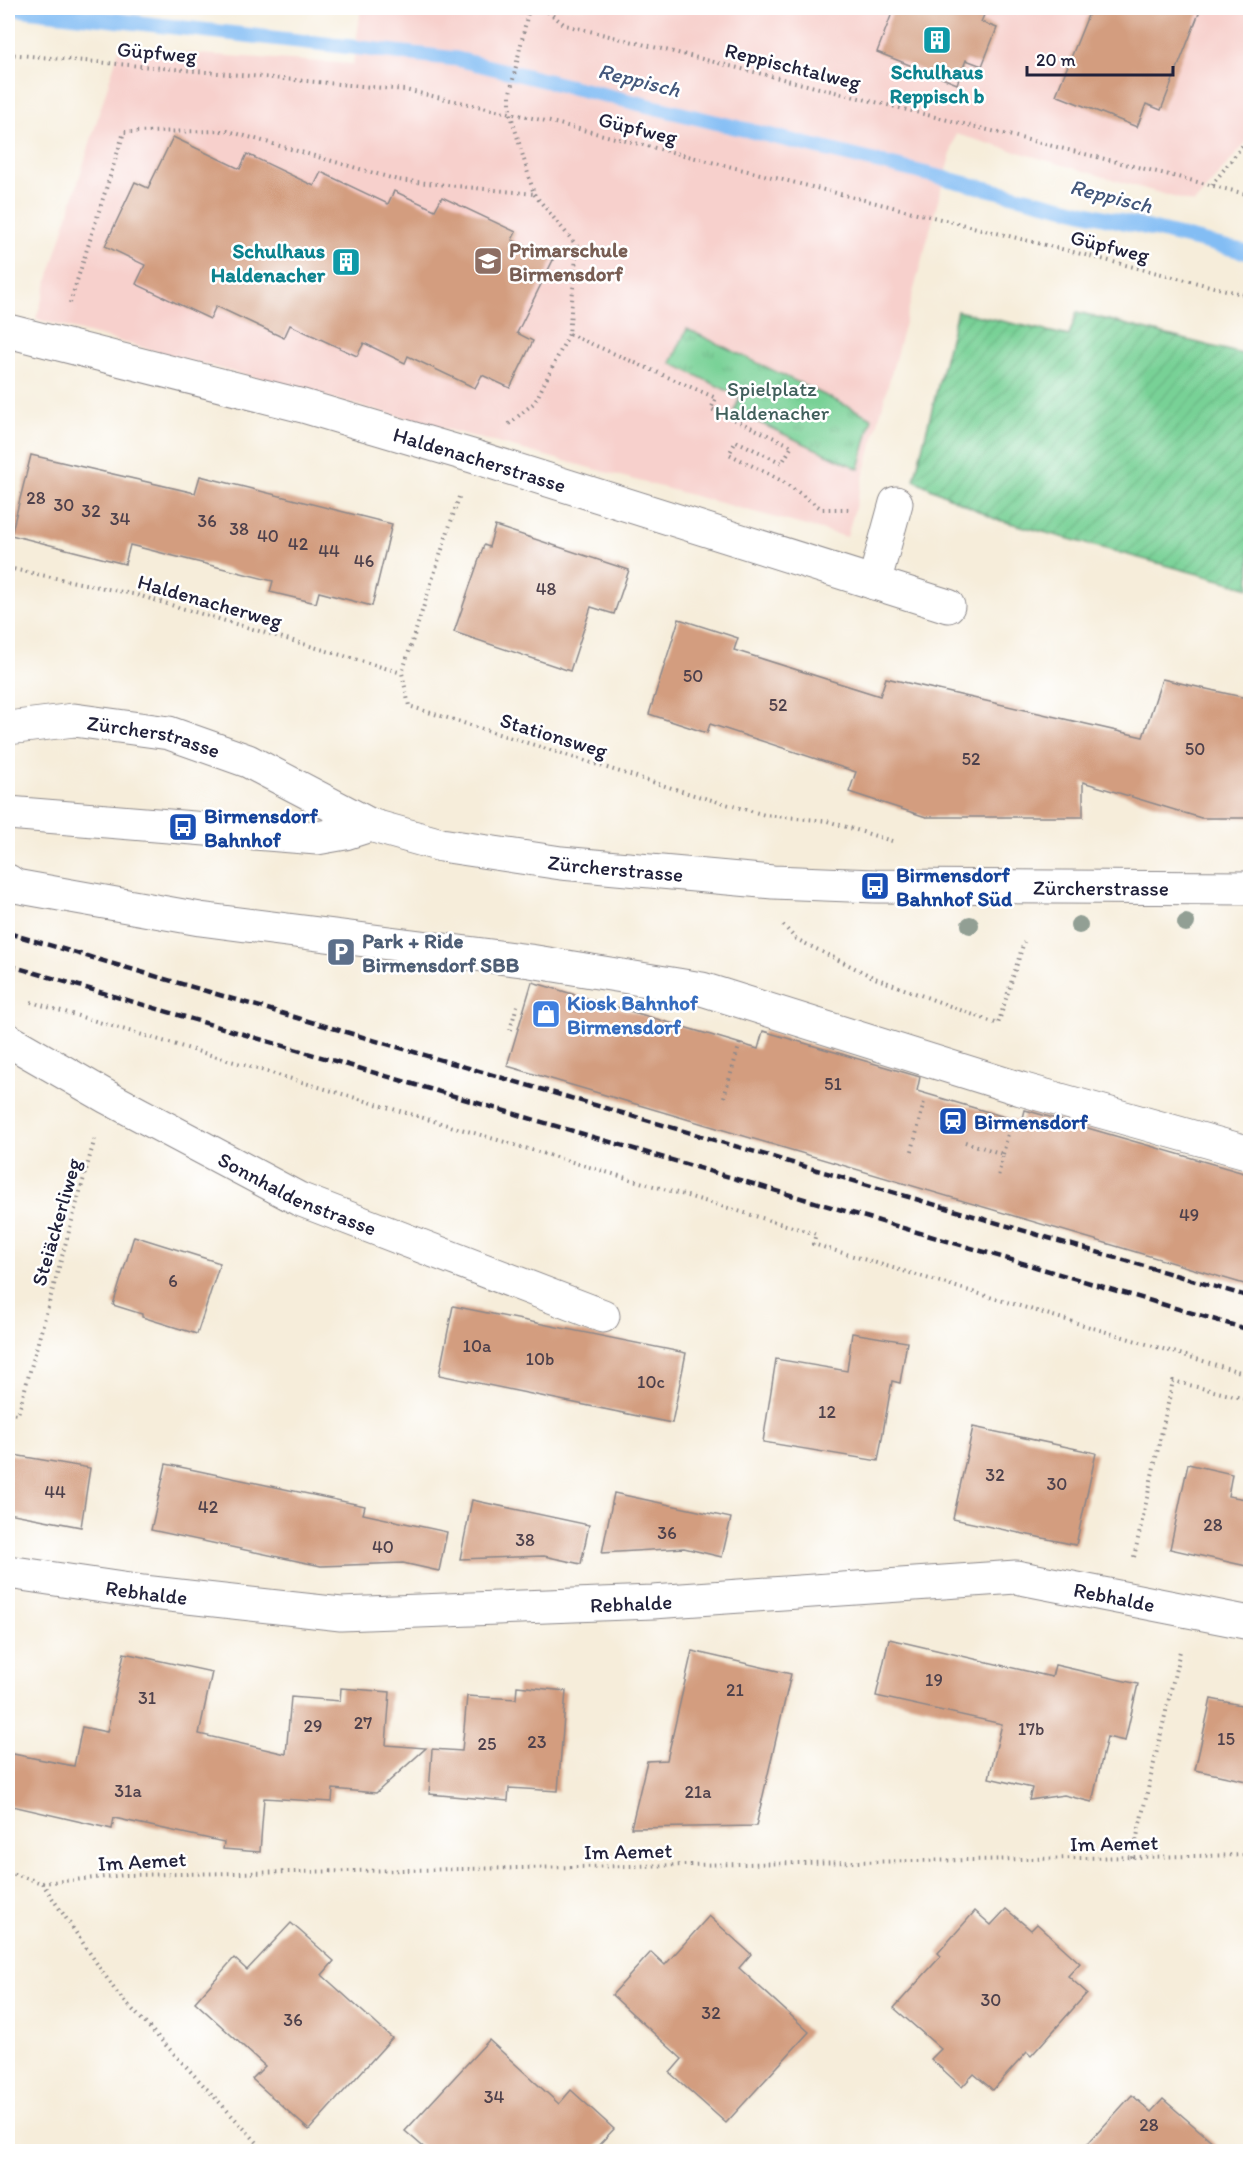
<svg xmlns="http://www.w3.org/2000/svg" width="1258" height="2159" viewBox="0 0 1258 2159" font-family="Itim,sans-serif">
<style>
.built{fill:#f7d0cc}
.park{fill:url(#park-tufts);stroke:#4d7a68;stroke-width:1.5}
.garden{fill:url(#garden-furrows);stroke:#4d7a68;stroke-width:1.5}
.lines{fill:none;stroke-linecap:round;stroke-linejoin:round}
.stream{stroke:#83bdf4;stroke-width:15}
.building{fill:#d39d7f}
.minor-casing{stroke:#8c888a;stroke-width:35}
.path{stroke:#8c888a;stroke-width:4;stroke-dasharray:1.5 4.5;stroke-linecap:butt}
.minor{stroke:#fff;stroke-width:33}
.rail{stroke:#22223b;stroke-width:4.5;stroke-dasharray:9 4.5;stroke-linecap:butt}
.tree{fill:#929f94}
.labels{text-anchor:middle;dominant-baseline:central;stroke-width:5;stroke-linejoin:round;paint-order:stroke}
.number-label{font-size:18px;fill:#4e414c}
.street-label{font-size:21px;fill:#22223b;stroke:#fff}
.culture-label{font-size:21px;font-weight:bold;fill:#0d838f;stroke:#fff}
.education-label{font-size:21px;font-weight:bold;fill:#785e54;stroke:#fff;text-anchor:start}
.park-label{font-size:21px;fill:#405f5b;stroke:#fff}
.transit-label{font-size:21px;font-weight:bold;fill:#164399;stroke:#fff;text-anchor:start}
.service-label{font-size:21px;font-weight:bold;fill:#4e5e75;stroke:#fff;text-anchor:start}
.shop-label{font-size:21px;font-weight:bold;fill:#366cbe;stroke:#fff;text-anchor:start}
.water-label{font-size:22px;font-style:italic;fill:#44587c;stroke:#fff}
</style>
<defs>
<pattern id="park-tufts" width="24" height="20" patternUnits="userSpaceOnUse" patternTransform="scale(1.5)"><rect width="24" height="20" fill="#78d196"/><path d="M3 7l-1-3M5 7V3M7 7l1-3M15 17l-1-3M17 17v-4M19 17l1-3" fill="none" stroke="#68b382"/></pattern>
<pattern id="garden-furrows" width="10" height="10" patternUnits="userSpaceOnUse" patternTransform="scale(1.5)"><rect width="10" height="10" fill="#78d196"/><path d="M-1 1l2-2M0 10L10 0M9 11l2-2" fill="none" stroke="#68b382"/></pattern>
</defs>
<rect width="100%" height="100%" fill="#fff"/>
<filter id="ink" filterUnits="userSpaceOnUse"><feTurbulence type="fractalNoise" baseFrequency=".0167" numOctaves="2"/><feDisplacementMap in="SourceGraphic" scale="12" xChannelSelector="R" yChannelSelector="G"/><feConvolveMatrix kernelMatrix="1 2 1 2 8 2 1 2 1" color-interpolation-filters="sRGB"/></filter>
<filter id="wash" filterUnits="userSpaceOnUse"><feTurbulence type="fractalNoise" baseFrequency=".008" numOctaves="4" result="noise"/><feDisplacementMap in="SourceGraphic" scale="24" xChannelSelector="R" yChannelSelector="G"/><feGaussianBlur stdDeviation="1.35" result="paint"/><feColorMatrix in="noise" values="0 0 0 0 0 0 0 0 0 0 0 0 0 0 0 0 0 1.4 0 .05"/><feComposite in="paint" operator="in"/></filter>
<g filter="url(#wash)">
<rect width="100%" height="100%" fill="#f6edda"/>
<!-- built -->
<path class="built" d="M361,8H1250V138L1194,203L956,134L847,537L36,319L119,49L353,64Z"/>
<!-- park -->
<path class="park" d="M687,329L872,418L859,469L734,411L740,397L671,363Z"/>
<!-- garden -->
<path class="garden" d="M957,311L1069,336L1077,312L1250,356V588L995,519L914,480Z"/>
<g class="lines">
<!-- stream -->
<path class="stream" d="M8,8L457,59L1250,253"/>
</g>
<g id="blocks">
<!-- building -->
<g class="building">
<path d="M894,8H987L981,22L997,28L982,66L966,60L957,84L877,52Z"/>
<path d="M1091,8H1201L1161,110L1146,104L1137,127L1056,95Z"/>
<path d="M173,137L240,169L247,154L314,186L321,172L388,204L394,191L435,210L442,197L516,232L512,240L553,260L517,333L533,341L510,388L482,375L475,388L408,356L405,363L364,343L357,356L290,325L284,338L216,306L210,319L136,284L145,265L105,246L135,182L148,188Z"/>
<path d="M31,455L195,493L200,476L392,524L372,606L319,592L316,603L270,592L273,581L130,545L125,564L11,535Z"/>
<path d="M495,526L629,570L614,614L591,607L570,671L454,632L484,545L489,547Z"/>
<path d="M679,619L738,638L734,650L880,696L886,678L1143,737L1162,679L1251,699V818H1201L1083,782V817H926L849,792L856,772L710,724L707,733L649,714Z"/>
<path d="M532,982L758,1049L763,1031L920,1077L917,1091L1022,1122L1025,1110L1251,1175V1286L507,1066Z"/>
<path d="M134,1236L220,1263L197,1334L142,1317V1314L113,1305Z"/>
<path d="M453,1306L686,1353L672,1423L439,1375Z"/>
<path d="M852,1333L907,1342L900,1383L892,1381L878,1461L763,1442L776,1359L847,1371Z"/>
<path d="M973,1427L1096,1453L1076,1545L953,1519Z"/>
<path d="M8,1454L90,1468L81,1527L8,1513Z"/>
<path d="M166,1464L365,1506L363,1514L447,1532L439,1571L403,1563L321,1566L151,1530Z"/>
<path d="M1188,1464L1232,1474L1228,1496L1251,1500V1567L1170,1549Z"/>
<path d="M614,1493L731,1518L722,1557L684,1548L602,1553Z"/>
<path d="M472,1500L589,1525L581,1564L544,1556L460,1559Z"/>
<path d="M889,1639L1052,1677L1055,1665L1138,1684L1125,1741L1107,1737L1092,1802L1064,1795L1029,1800L1032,1788L989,1778L1002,1724L876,1696Z"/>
<path d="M692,1651L791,1674L756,1826L631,1828L647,1761L667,1760Z"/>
<path d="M124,1653L212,1672L199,1734L286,1754L291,1697L340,1701L341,1688L390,1692L386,1745L426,1748L376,1793L333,1789L332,1802L264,1798L260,1852L223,1849L224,1842L114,1818L112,1829L8,1805V1753L74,1766L82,1727L107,1732Z"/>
<path d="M517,1686L566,1691L558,1791L509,1788L508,1801L429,1794L432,1749L462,1751L467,1696L516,1699Z"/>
<path d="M1211,1699L1251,1707V1782L1195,1770Z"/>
<path d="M1006,1909L1031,1930L1037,1924L1080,1963L1068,1976L1087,1993L1031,2056L1027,2052L993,2090L974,2074L962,2087L931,2059L941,2049L894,2008L941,1956L938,1953L975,1911L991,1925Z"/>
<path d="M709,1916L751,1954L739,1968L809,2032L726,2123L670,2073L682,2059L612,1995L651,1952L665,1965Z"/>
<path d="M291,1923L334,1961L322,1975L392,2038L309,2130L252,2079L265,2066L195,2002L234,1958L247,1970Z"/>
<path d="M489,2040L559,2104L571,2090L614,2129L593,2151H428L405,2131Z"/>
<path d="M1132,2095L1151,2112L1163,2099L1223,2151H1081Z"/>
</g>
</g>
</g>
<g filter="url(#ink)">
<use href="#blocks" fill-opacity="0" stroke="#8c888a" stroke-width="1.5"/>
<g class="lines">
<!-- minor casing -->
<g class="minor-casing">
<g id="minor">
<path id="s1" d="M8,331L303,406L472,456L948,606"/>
<path d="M874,583L896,503"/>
<path id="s2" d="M8,728L74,720L169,733L248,761L370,825L441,845L561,863L773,882L875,886L1250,888"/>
<path d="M8,813L317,838L345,833L370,825"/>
<path d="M8,881L15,886L200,919L530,961L702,989L1021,1089L1250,1153"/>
<path id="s3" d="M8,1040L107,1097L299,1199L603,1316"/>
<path id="s4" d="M8,1572L143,1592L341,1614L653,1602L1016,1577L1250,1623"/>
</g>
</g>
<!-- path -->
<g class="path">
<path d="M543,8L565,25L1250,195"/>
<path d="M8,54L405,90L555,123L1250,296"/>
<path d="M1212,185L1250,136"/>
<path d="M70,303L124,132L228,131L398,180L534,194"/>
<path d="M569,334L716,398L711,409L792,446L782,463L736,441L729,454L782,481L822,509H851"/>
<path d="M509,424L535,402L569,334L577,246L534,194L510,112V93L529,8"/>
<path d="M459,497L402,673L409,706L694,795L765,815L827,821L892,841"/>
<path d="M8,568L137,595L402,673"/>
<path d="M783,925L796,939L875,978L998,1024L1024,942"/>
<path d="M31,1002L816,1234L813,1244L1250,1375"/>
<path d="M510,1030L518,1002"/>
<path d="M724,1097L740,1043"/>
<path d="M965,1142L1003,1154L998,1177"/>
<path d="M912,1151L924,1102"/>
<path d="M1003,1154L1009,1130"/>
<path d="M1246,1374L1249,1364"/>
<path d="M8,1413L18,1414L95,1138"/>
<path d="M1134,1557L1173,1381L1250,1400"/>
<path d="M1132,1858L1180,1651"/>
<path d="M8,1872L42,1883L126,1875L1250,1855"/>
<path d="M42,1883L117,1993L266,2152"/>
</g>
<!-- minor -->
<use href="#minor" class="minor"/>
<!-- rail -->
<g class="rail">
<path d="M8,933L1250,1297"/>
<path d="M8,965L1250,1330"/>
</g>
</g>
<!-- trees -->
<g class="tree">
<circle cx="1186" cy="923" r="9"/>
<circle cx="970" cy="925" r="9"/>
<circle cx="1079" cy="925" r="9"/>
</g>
</g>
<!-- icons -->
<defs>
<g id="building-square" transform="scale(1.5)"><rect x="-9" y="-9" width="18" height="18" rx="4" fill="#0f9aa8" stroke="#fff"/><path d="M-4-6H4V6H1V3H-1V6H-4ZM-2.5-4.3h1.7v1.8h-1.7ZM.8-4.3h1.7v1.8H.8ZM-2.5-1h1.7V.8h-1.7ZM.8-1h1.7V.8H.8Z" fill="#fff"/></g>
<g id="school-square" transform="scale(1.5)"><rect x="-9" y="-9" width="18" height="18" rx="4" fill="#8d6e63" stroke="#fff"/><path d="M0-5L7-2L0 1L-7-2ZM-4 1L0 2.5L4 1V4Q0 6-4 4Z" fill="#fff"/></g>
<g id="bus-square" transform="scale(1.5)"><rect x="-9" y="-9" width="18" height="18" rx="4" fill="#1a4fb4" stroke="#fff"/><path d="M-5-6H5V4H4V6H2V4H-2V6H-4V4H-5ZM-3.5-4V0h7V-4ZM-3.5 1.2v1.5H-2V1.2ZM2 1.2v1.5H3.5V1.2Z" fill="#fff"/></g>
<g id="parking-square" transform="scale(1.5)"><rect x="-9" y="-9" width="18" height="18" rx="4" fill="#5c6f8a" stroke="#fff"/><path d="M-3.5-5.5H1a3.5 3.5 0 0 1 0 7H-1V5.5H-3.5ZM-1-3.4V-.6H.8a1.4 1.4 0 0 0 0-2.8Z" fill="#fff"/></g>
<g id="shop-square" transform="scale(1.5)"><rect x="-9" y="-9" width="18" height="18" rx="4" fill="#3f7fe0" stroke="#fff"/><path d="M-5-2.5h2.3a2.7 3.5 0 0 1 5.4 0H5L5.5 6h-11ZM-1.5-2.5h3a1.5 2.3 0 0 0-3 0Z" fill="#fff"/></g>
<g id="station-square" transform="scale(1.5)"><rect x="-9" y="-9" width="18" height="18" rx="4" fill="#1a4fb4" stroke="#fff"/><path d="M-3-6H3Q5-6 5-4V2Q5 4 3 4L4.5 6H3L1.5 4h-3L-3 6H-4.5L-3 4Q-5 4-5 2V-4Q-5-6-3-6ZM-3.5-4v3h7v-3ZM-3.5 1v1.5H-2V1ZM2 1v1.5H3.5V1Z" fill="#fff"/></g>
</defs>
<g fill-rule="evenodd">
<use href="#building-square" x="937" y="40"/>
<use href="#school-square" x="488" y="261"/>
<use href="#building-square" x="346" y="262"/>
<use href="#bus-square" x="183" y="827"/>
<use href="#bus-square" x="875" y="886"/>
<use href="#parking-square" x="341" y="952"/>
<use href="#shop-square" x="546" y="1014"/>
<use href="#station-square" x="953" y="1121"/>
</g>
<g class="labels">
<!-- number labels -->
<g class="number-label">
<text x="36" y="498">28</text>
<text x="64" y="505">30</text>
<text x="91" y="511">32</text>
<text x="120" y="519">34</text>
<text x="207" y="521">36</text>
<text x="239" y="529">38</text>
<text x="268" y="536">40</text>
<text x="298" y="544">42</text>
<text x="329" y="551">44</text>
<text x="364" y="561">46</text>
<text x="546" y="589">48</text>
<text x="693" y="676">50</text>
<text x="778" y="705">52</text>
<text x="1195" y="749">50</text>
<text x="971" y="759">52</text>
<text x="833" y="1084">51</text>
<text x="1189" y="1215">49</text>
<text x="173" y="1281">6</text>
<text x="477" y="1346">10a</text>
<text x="540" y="1359">10b</text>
<text x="651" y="1382">10c</text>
<text x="827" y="1412">12</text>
<text x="995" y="1475">32</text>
<text x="1057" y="1484">30</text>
<text x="55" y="1492">44</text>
<text x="208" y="1507">42</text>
<text x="1213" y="1525">28</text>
<text x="667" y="1533">36</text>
<text x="525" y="1540">38</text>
<text x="383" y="1547">40</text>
<text x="934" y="1680">19</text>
<text x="735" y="1690">21</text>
<text x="147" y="1698">31</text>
<text x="363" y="1723">27</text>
<text x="313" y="1726">29</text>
<text x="1031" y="1729">17b</text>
<text x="1226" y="1739">15</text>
<text x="537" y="1742">23</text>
<text x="487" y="1744">25</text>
<text x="128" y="1791">31a</text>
<text x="698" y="1792">21a</text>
<text x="991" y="2000">30</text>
<text x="711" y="2013">32</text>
<text x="293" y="2020">36</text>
<text x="494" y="2097">34</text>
<text x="1149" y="2125">28</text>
</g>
<!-- street labels -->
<g class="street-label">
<text transform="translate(157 52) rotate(5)">Güpfweg</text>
<text transform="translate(793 66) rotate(14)">Reppischtalweg</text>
<text transform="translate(638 128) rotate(14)">Güpfweg</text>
<text transform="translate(1110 246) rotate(14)">Güpfweg</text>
<text stroke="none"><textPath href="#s1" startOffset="489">Haldenacherstrasse</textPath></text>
<text transform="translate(210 601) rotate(16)">Haldenacherweg</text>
<text transform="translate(554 735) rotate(17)">Stationsweg</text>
<text stroke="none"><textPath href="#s2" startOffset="148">Zürcherstrasse</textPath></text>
<text stroke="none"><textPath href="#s2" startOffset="634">Zürcherstrasse</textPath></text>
<text stroke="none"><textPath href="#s2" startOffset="1120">Zürcherstrasse</textPath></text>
<text stroke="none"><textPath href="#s3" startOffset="328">Sonnhaldenstrasse</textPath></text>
<text transform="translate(56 1222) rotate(-74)">Steiäckerliweg</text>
<text stroke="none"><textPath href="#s4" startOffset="140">Rebhalde</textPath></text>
<text stroke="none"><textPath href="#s4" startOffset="1112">Rebhalde</textPath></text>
<text stroke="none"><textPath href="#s4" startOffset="626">Rebhalde</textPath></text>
<text transform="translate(1114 1843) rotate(-1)">Im Aemet</text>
<text transform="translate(628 1851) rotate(-1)">Im Aemet</text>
<text transform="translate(142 1861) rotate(-3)">Im Aemet</text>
</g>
<!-- culture labels -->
<g class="culture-label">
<text x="937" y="71">Schulhaus<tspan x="937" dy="24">Reppisch b</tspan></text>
<text x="325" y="250" text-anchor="end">Schulhaus<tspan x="325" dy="24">Haldenacher</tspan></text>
</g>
<!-- education labels -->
<g class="education-label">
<text x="509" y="249">Primarschule<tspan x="509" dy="24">Birmensdorf</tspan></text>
</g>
<!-- park labels -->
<g class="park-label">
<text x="772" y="388">Spielplatz<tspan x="772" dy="24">Haldenacher</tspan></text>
</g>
<!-- transit labels -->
<g class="transit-label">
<text x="204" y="815">Birmensdorf<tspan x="204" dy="24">Bahnhof</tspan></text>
<text x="896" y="874">Birmensdorf<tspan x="896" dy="24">Bahnhof Süd</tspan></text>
<text x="974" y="1121">Birmensdorf</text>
</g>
<!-- service labels -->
<g class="service-label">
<text x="362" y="940">Park + Ride<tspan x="362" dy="24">Birmensdorf SBB</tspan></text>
</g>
<!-- shop labels -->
<g class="shop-label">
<text x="567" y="1002">Kiosk Bahnhof<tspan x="567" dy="24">Birmensdorf</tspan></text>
</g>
<!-- water labels -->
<g class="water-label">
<text transform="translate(639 80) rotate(14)">Reppisch</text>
<text transform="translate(1111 196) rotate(14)">Reppisch</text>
</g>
</g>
<!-- margin -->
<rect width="1258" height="2159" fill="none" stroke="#fff" stroke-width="30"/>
<!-- scale -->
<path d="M1027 66v9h146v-9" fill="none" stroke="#22223b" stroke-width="3"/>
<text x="1036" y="66" font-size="18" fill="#22223b" stroke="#ffffff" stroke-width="4.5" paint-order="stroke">20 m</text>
</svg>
